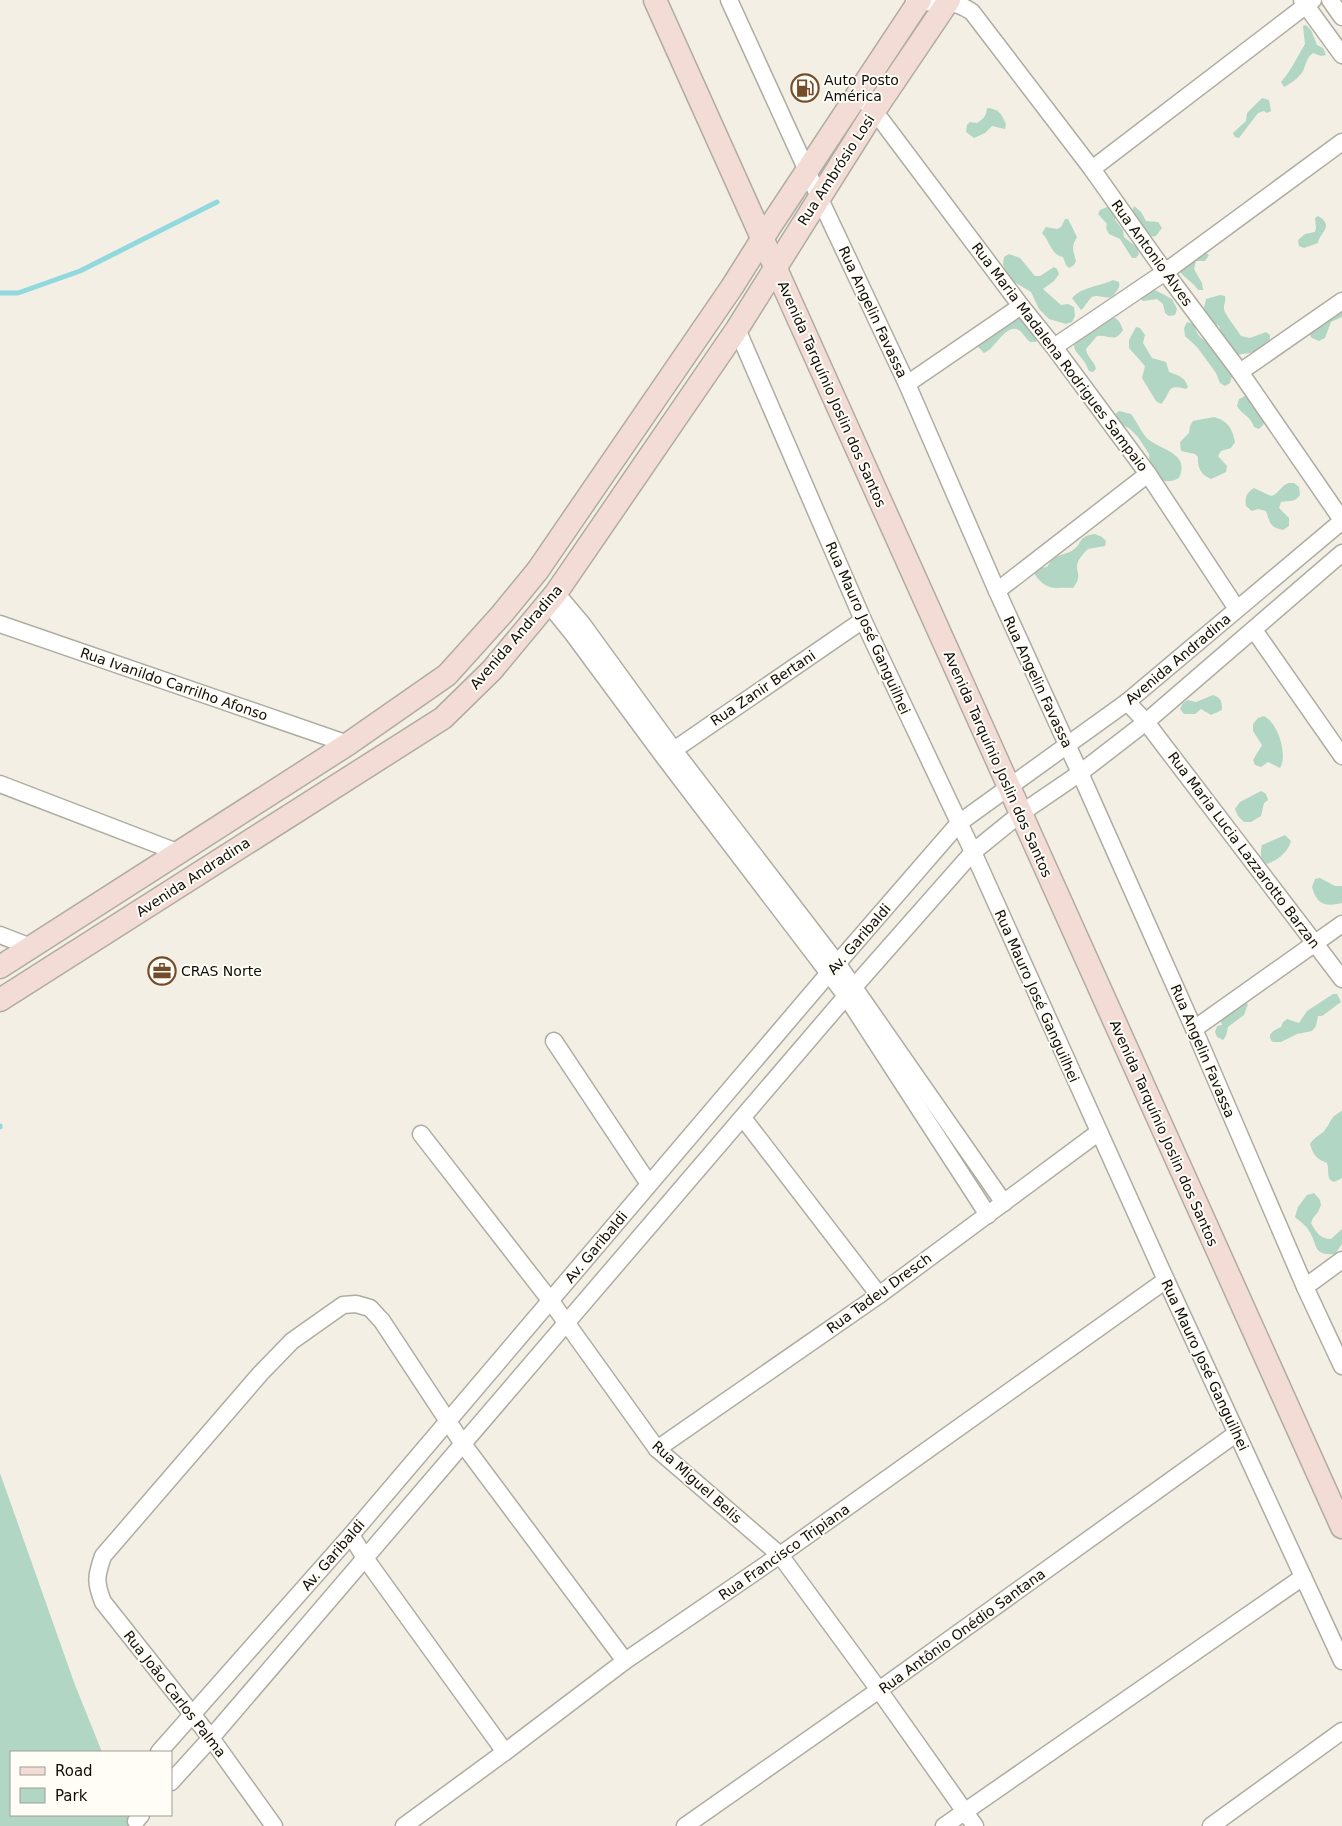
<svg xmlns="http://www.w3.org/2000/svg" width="1342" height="1826" viewBox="0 0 1342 1826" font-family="'DejaVu Sans',sans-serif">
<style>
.green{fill:#b1d6c4}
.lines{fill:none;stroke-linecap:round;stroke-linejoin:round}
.stream{stroke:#91d9de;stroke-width:5}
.street-casing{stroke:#afaca2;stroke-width:19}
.secondary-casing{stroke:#afaca2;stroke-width:25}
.street{stroke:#fff;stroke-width:16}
.secondary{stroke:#f3dcd5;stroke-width:22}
.labels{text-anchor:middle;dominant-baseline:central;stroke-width:4;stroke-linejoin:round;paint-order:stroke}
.poi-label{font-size:14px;fill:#0e0d09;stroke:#fffdf6;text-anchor:start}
.street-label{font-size:14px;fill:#0e0d09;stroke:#fffdf6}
</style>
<rect width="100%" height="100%" fill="#f3efe4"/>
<!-- green -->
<g class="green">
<path d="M1306,25L1311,30L1317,45L1323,48L1326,55L1321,56L1313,53C1307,57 1306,64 1303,71C1300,77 1290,84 1284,87L1281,82C1291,71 1297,57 1305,44L1303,26Z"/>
<path d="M1262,98L1269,100L1271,111L1267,113L1264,111L1258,113L1239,138L1235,137L1233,133L1246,121L1247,113Z"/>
<path d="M987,108C999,109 1001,113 1006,124L1005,129L992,126L985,133L974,138L966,132L967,125L970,122L977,123C983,119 986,117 987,108Z"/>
<path d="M1134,206L1141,212L1146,221L1158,222L1162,228L1156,236L1147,237L1132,211Z"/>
<path d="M1107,207L1113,209L1116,214L1115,220L1123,230L1124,237C1130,243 1138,245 1139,254L1136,258H1132L1120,239L1109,234L1106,228L1107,224L1098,214L1100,210Z"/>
<path d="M1318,216C1335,226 1320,232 1318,243L1304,248L1299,246L1298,240L1305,234L1315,232L1316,228L1315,218Z"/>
<path d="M1065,219H1068L1077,237C1071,247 1073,250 1076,261L1074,265L1069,268L1066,265L1063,257C1051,255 1050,241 1042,233L1046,227L1057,229L1061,227Z"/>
<path d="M1204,251L1209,255L1205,261H1196L1194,269L1202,283L1203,290H1198C1193,282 1186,279 1180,272L1182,261Z"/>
<path d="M1009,254L1020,258L1035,276H1040L1054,267L1057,269L1059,274L1054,281L1043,289L1061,305L1068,304L1074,307L1075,316L1072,322L1066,324L1049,319L1039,309L1031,292L1011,280L1003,265L1004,257Z"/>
<path d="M1113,280L1119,282C1120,288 1118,289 1115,293C1108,303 1100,293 1092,297C1088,300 1085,307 1081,310L1072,298C1083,286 1099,287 1113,280Z"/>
<path d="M1153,289L1172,299L1177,309L1175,315L1169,316L1165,313L1163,304L1157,299L1143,301L1140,298Z"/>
<path d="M1220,295L1225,296C1226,301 1224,303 1224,308C1223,312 1238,331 1241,336L1250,338L1266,332L1270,335C1271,352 1249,353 1236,355L1223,338L1219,326L1208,320L1203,312L1206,299Z"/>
<path d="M1342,304V317L1331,322L1325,338L1319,341L1312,338L1308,332Z"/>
<path d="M1109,317C1118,317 1120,322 1123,330C1114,344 1109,334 1097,336L1086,349C1087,358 1095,361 1096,369L1093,372L1089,371C1087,367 1086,363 1083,360C1078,353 1073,351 1074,342Z"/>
<path d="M1022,318L1038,336L1036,342H1030C1026,339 1023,333 1019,330C1005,323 995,350 984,353L978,347L979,342L1015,319Z"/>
<path d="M1187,322L1194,324C1200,347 1210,337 1219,349C1225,357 1228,367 1232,376L1230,383L1225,386L1220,383L1216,373L1197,347L1185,336L1184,328Z"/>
<path d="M1136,327L1140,328L1145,335L1143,343L1152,358L1166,362L1169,372C1179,376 1184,376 1188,387L1186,389C1165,383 1172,393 1161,404L1156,401L1142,378L1145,366L1129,348V340Z"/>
<path d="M1245,396L1252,397L1258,403L1256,410L1265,420L1263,425L1259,429L1254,427C1250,415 1242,415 1237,406L1239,399Z"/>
<path d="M1119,411L1131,414C1138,423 1141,433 1149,440C1164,451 1190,454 1179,478C1165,485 1160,480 1150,469L1149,454L1138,437L1129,428L1120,424L1114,415Z"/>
<path d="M1214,417C1228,421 1232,428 1235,442L1231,448L1221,451L1218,456L1227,466L1226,472L1211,479C1201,475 1197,467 1198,457L1195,454L1181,451L1180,442L1189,433L1190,426L1193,421Z"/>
<path d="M1289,483H1294L1299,487L1300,495C1294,503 1290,500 1281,502L1279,508L1289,518V526L1283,530C1269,527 1270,522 1266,511L1258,509L1252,511L1246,506C1245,497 1246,493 1254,488L1271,496C1279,494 1281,485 1289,483Z"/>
<path d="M1095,534L1102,537L1106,541L1105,546L1088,549C1085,552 1080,557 1078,562C1074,572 1084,574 1073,588C1055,587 1048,592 1035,575V572L1039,568L1047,567C1056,552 1062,557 1073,550C1083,544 1077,536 1095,534Z"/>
<path d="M1213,695C1221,698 1222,701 1222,710L1211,715L1201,709L1195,714H1184L1180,709L1183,703L1188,700L1196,702Z"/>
<path d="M1264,716C1278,723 1288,755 1280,768L1268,762L1261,767L1255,765L1253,760L1262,745L1253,731V724L1258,718Z"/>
<path d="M1261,791L1266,794L1268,800L1264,803L1261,816L1251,822H1244L1238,816L1235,809L1240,802Z"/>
<path d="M1285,835L1291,841C1288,852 1278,860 1267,864C1260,859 1260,853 1262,845Z"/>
<path d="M1320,878L1335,886H1342V903C1325,907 1317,905 1312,887L1315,879Z"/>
<path d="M1333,994H1337L1341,1002L1322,1016H1318L1316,1026L1312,1031L1297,1034L1281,1042H1273C1265,1035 1274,1030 1281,1027L1283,1022L1287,1019L1299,1023L1307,1011Z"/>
<path d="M1243,1002L1248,1004L1244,1015L1228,1027L1226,1036L1223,1040L1217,1037L1215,1032L1217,1026L1222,1025L1220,1019Z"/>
<path d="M1342,1111V1178L1334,1182L1330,1180C1327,1174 1329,1169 1327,1163C1317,1159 1313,1155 1310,1144C1315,1136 1321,1135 1325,1130C1332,1121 1330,1117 1342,1111Z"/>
<path d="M1314,1193L1320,1200L1321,1205L1318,1212L1313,1218L1311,1223C1316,1232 1320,1239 1331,1239L1342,1229V1244L1335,1254C1312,1256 1318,1244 1309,1231C1306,1225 1299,1221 1295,1217L1298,1207L1307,1195Z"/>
<path d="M0,1473L75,1685L102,1752H11V1815H127L131,1826H0Z"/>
</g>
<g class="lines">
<!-- stream -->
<g class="stream">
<path d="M0,293H18L80,271L217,202"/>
<path d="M0,1127V1126"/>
</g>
<!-- street casing -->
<g class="street-casing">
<g id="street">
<path d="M729,0L819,197L907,384L997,591L1080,773L1194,1029L1305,1287L1342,1366"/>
<path d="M914,0L918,3C938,1 955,0 972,12L1092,169L1165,272L1240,372L1342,520"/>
<path d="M1302,0L1342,55"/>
<path d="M1330,0L1342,17"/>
<path d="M868,105L882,121L1021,306L1054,347L1148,474L1237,609"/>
<path d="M1092,169L1313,0"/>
<path d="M737,329L863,620L973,852L1166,1280L1342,1661"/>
<path d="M1054,347L1165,272L1342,142"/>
<path d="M1240,372L1342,301"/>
<path d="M907,384L1021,306"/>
<path d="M997,591L1148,474"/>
<path d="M556,593L583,625L673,749L837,963L1004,1203"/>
<path d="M548,603L573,634L664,757L846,996L988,1215"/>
<path d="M0,624L348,744"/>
<path d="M1254,630L1342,756"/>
<path d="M1127,702L1146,722L1342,979"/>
<path d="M665,756L863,620"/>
<path d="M0,784L177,852"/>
<path d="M0,935L31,947"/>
<path d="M1194,1029L1342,924"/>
<path d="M554,1041L649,1184"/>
<path d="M743,1118L879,1295"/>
<path d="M421,1134L550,1300L657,1449L780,1555L879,1690L975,1826"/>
<path d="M1305,1287L1342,1260"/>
<path d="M657,1449L879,1295L1099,1132"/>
<path d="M351,1535L365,1558L505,1752"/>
<path d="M159,1752L351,1535L829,973L959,823L1127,702L1342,521"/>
<path d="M171,1782L211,1738L854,987L973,852L1020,814L1080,773L1146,722L1342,553"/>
<path d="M136,1821L141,1815"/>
<path d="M274,1826L211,1738L103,1602C95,1582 96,1576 103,1556L260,1374L292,1341L343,1305L356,1304L370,1308L382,1321L463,1444L625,1661"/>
<path d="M404,1826L505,1752L625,1661L780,1555L1166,1280"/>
<path d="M685,1826L879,1690L1237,1433"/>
<path d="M944,1826L1303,1577"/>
<path d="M1211,1826L1342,1731"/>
</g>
</g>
<!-- secondary casing -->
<g class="secondary-casing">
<g id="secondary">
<path d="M655,0L1342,1527"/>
<path d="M0,967L348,744L447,675L502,614L538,570L732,287L771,225L920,0"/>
<path d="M0,1000L443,718L492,670L556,593L737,329L874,111L949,0"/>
</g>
</g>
<!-- street -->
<use href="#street" class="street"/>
<!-- secondary -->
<use href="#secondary" class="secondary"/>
</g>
<!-- icons -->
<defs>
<g id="fuel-ring" transform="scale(1.4375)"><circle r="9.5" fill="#fffdf6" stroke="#734d2a" stroke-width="1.5"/><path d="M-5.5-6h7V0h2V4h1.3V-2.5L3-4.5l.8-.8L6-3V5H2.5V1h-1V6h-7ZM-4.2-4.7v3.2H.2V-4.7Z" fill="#734d2a"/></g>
<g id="office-ring" transform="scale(1.4375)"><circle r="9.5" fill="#fffdf6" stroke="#734d2a" stroke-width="1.5"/><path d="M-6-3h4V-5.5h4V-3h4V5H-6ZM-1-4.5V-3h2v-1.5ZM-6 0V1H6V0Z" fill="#734d2a"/></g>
</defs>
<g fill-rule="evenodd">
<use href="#fuel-ring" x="805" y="88"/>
<use href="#office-ring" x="162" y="971"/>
</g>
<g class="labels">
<!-- poi labels -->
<g class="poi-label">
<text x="824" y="80">Auto Posto<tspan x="824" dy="16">América</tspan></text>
<text x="181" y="971">CRAS Norte</text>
</g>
<!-- street labels -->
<g class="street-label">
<text transform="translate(836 170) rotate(-57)">Rua Ambrósio Losi</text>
<text transform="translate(1152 253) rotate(54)">Rua Antonio Alves</text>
<text transform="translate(873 312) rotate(65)">Rua Angelin Favassa</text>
<text transform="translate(1060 357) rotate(53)">Rua Maria Madalena Rodrigues Sampaio</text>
<text transform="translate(832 394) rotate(66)">Avenida Tarquínio Joslin dos Santos</text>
<text transform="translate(868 628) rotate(66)">Rua Mauro José Ganguilhei</text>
<text transform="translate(516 637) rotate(-49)">Avenida Andradina</text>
<text transform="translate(1178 659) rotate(-40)">Avenida Andradina</text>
<text transform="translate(1038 682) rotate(65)">Rua Angelin Favassa</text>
<text transform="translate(174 684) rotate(19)">Rua Ivanildo Carrilho Afonso</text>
<text transform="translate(763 688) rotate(-34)">Rua Zanir Bertani</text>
<text transform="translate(998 764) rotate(66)">Avenida Tarquínio Joslin dos Santos</text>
<text transform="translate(1244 850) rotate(53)">Rua Maria Lucia Lazzarotto Barzan</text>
<text transform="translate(193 877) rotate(-33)">Avenida Andradina</text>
<text transform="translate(859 939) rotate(-49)">Av. Garibaldi</text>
<text transform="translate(1037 996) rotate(66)">Rua Mauro José Ganguilhei</text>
<text transform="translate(1203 1051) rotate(67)">Rua Angelin Favassa</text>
<text transform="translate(1164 1133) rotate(66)">Avenida Tarquínio Joslin dos Santos</text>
<text transform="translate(596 1247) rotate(-50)">Av. Garibaldi</text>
<text transform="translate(879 1293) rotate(-36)">Rua Tadeu Dresch</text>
<text transform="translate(1205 1365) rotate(65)">Rua Mauro José Ganguilhei</text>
<text transform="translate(697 1482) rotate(42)">Rua Miguel Belis</text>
<text transform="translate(784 1552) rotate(-35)">Rua Francisco Tripiana</text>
<text transform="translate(333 1555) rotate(-49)">Av. Garibaldi</text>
<text transform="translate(962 1631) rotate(-36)">Rua Antônio Onédio Santana</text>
<text transform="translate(175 1694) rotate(52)">Rua João Carlos Palma</text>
</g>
</g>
<!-- legend -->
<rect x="10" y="1751" width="162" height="65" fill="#fffdf6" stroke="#9f9d97"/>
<rect x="20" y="1767" width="25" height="8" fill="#f3dcd5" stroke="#9f9d97"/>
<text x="55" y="1776" font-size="15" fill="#0e0d09">Road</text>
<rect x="20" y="1788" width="25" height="15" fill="#b1d6c4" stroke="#9f9d97"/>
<text x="55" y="1801" font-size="15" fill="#0e0d09">Park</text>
</svg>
